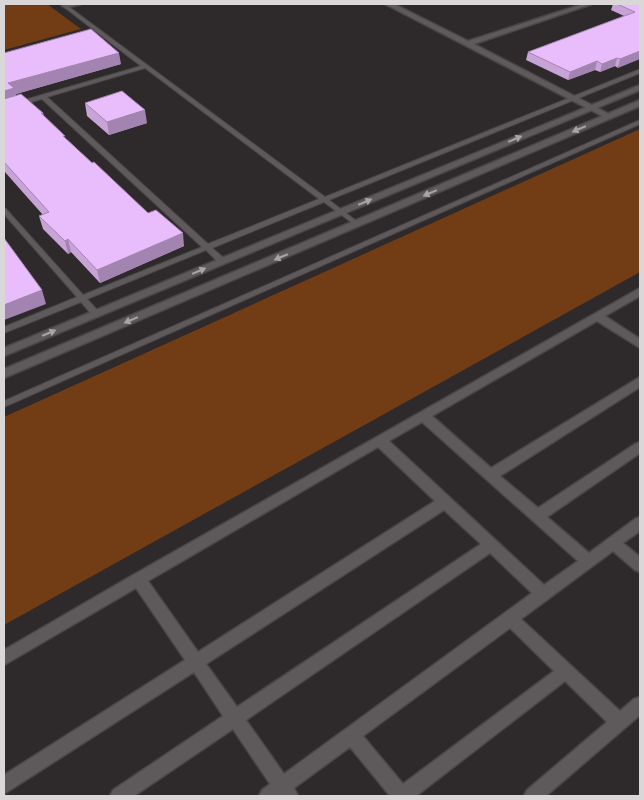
<svg xmlns="http://www.w3.org/2000/svg" width="644" height="800" viewBox="0 0 644 800" font-family="'PT Serif',serif">
<style>
.green{fill:#723c14}
.lines{fill:none;stroke-linecap:round;stroke-linejoin:round}
.service-casing{stroke:#494547;stroke-width:2}
.minor-casing{stroke:#494547;stroke-width:3}
.tertiary-casing{stroke:#494547;stroke-width:3}
.service{fill:#5e5a5c;fill-rule:evenodd}
.minor{fill:#5e5a5c;fill-rule:evenodd}
.tertiary{fill:#5e5a5c;fill-rule:evenodd}
.wall{fill:#c8a3d8}
.shaded-wall{fill:#a384b0}
.building{fill:#e9bdfb;stroke:#a384b0}
.oneway{fill:#a8a5a6}
</style>
<rect width="100%" height="100%" fill="#2e292b"/>
<!-- green -->
<g class="green">
<path d="M4,4H47L81,29L4,50Z"/>
<path d="M640,129V272L4,625V417Z"/>
</g>
<g class="lines">
<!-- service casing -->
<g class="service-casing">
<g id="service">
<path d="M60,4H65L325,197L638,70L640,69V73L329,200L359,223V225H355L324,202L212,248L225,259V263H219L206,250L87,299L99,312L100,314L99,316H93L81,302L4,333V327L77,297L4,214V208L6,209L83,295L202,247L42,99L4,110V106L141,66ZM145,68L319,199L208,244L47,97Z"/>
<path d="M640,120V124L4,407V401Z"/>
</g>
</g>
<!-- minor casing -->
<g class="minor-casing">
<g id="minor">
<path d="M63,4H81L66,8L62,6Z"/>
<path d="M385,4H394L468,41L583,4H592L474,44L613,116L606,118Z"/>
<path d="M640,288V296L605,316L640,339V348L597,321L432,416L491,468L640,377V387L500,476L538,508L635,444L640,442V453L547,517L589,553L635,519L640,517V531L623,543L640,557V572L635,570L613,551L521,619L620,711L634,699L640,697V715L546,796H524L527,790L607,722L565,681L416,796H390L350,747L294,788L298,796H259L262,790L270,784L233,729L134,796H110L113,790L223,716L194,672L4,794V775L185,660L136,588L4,665V650L133,575ZM422,422L578,561L544,585L389,441ZM378,447L435,501L198,652L148,581ZM444,510L481,544L237,707L206,664ZM490,553L532,593L284,774L246,720ZM510,628L554,671L403,784L363,736Z"/>
</g>
</g>
<!-- tertiary casing -->
<g class="tertiary-casing">
<g id="tertiary">
<path d="M640,85V90L4,356V348Z"/>
<path d="M640,100V106L4,378V369Z"/>
</g>
</g>
<!-- service -->
<use href="#service" class="service"/>
<!-- minor -->
<use href="#minor" class="minor"/>
<!-- tertiary -->
<use href="#tertiary" class="tertiary"/>
</g>
<!-- wall -->
<g class="wall">
<path d="M613,4H640L618,68L615,66L600,72L595,70L568,80L526,60L528,52L624,16L611,10Z"/>
<path d="M4,53L121,64L16,94V96L43,113L44,116L65,138L184,246L100,283L71,252L68,254L43,229L39,216L43,215L4,171Z"/>
<path d="M85,103L147,123L109,135L87,116Z"/>
</g>
<!-- shaded-wall -->
<g class="shaded-wall">
<path d="M640,51V59L618,68L620,59Z"/>
<path d="M119,53L121,64L16,94L17,100L4,104V91L8,83Z"/>
<path d="M617,58L615,66L600,72L602,64Z"/>
<path d="M597,61L595,70L568,80L570,72Z"/>
<path d="M145,110L147,123L109,135L107,122Z"/>
<path d="M183,233L184,246L100,283L97,270Z"/>
<path d="M68,239L71,252L68,254L65,241Z"/>
<path d="M42,290L46,304L4,320V305Z"/>
</g>
<!-- building -->
<g class="building">
<path d="M617,4H640V51L620,59L617,58L602,64L597,61L570,72L528,52L635,12Z"/>
<path d="M91,29L119,53L8,83L14,88L4,91V53Z"/>
<path d="M122,91L145,110L107,122L85,103Z"/>
<path d="M21,94L43,113H41L65,136H63L92,163L94,162L148,213L156,210L183,233L97,270L68,239L65,241L39,216L49,212L4,162V99Z"/>
<path d="M4,238L42,290L4,305Z"/>
</g>
<!-- one-way arrows -->
<defs><path id="oneway-solid" d="M-6-.8H1V-3.2L6.5 0L1 3.2V.8H-6Z" transform="scale(1.25)"/></defs>
<g class="oneway">
<use href="#oneway-solid" transform="translate(579 129) rotate(157)"/>
<use href="#oneway-solid" transform="translate(515 139) rotate(-23)"/>
<use href="#oneway-solid" transform="translate(430 193) rotate(157)"/>
<use href="#oneway-solid" transform="translate(365 202) rotate(-23)"/>
<use href="#oneway-solid" transform="translate(281 257) rotate(157)"/>
<use href="#oneway-solid" transform="translate(199 271) rotate(-23)"/>
<use href="#oneway-solid" transform="translate(131 320) rotate(157)"/>
<use href="#oneway-solid" transform="translate(49 333) rotate(-23)"/>
</g>
<!-- border -->
<rect width="644" height="800" fill="none" stroke="#d9d7d8" stroke-width="10"/>
</svg>
